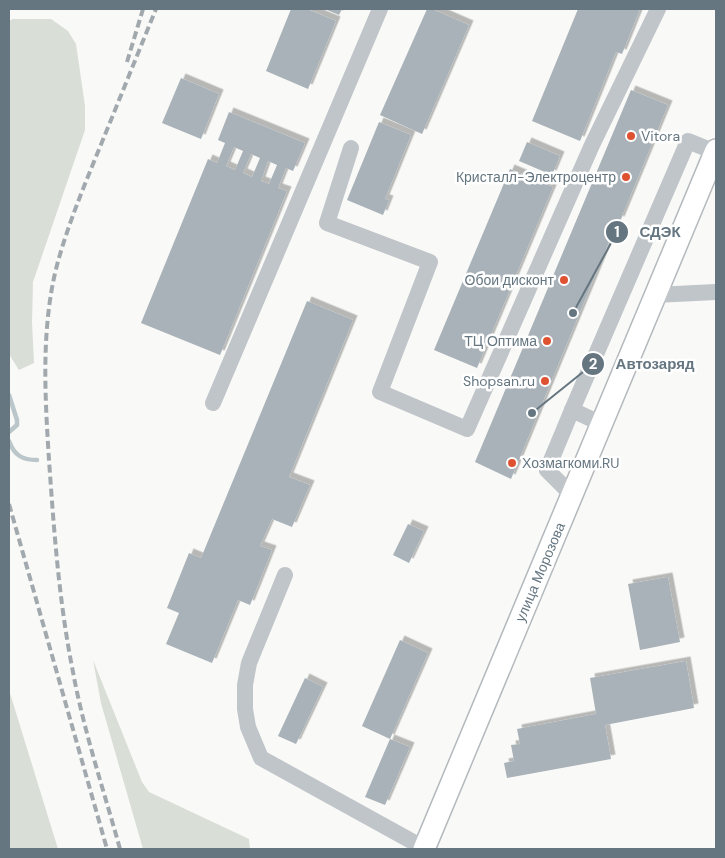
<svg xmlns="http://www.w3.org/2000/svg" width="725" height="858" viewBox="0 0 725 858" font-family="'DM Sans',sans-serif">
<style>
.green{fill:#d9ded6}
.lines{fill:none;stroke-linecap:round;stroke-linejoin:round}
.stream{stroke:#bac6ca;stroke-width:4.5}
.building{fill:#a9b2b8;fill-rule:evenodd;filter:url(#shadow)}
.major-casing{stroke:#b4b9bd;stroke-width:24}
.minor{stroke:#c0c5c9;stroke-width:16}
.major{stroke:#fff;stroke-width:21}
.rail{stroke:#a2a9ae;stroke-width:4;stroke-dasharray:8 4;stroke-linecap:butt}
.poi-dot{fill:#de5232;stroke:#fff;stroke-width:2}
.labels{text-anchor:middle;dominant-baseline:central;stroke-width:5;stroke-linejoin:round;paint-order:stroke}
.poi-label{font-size:14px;fill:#657681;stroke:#fff;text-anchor:end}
.street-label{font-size:14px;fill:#657681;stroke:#fff}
.leader{fill:none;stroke:#657681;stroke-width:2}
.callout-dot{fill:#657681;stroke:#fff;stroke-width:2}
.mark-label{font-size:15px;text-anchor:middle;font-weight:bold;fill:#fff}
.callout-label{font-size:15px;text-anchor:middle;font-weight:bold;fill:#657681;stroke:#fff;stroke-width:5;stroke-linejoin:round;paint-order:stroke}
</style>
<defs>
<filter id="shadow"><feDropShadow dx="4.5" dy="-4.5" stdDeviation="0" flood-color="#0004"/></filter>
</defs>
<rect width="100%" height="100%" fill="#f9f9f7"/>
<!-- green -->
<g class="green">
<path d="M13,19H51L68,31L76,44L85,106V130L33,282L32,322L34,363L19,370L9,354V21Z"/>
<path d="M93,660L142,782L149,792L249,839L250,849H143L101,703Z"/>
<path d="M9,690L58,849H9Z"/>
</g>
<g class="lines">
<!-- stream -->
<g class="stream">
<path d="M9,395L17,420V425L9,432"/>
<path d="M9,441C14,455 22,460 37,460"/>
</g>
</g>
<!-- building -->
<g class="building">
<path d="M291,9H307L336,21L308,89L266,71Z"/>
<path d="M325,9H342L339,15Z"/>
<path d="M427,9H432L469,25L422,134L380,115Z"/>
<path d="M578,9H640L622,54L616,52L580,141L532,121Z"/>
<path d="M181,78L219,94L201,139L162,123Z"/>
<path d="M631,90L668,105L620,221L618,220L511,479L475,462Z"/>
<path d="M229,112L305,143L293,171L286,168L278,188L287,191L220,355L141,323L208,159L217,163L225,143L218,140ZM234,147L243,151L235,170L226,166ZM251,154L260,158L252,177L243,173ZM268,161L277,165L269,184L261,181Z"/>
<path d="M379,122L411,135L385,199L389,200L383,215L347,200Z"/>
<path d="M527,142L560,156L552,175L519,161Z"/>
<path d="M510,169L553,187L477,368L434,350Z"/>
<path d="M307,301L353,320L289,477L310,485L292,527L272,519L260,546L272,550L250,605L238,600L212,663L166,644L179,613L167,608L189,553L201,558Z"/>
<path d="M408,524L424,531L409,563L393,555Z"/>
<path d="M668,577L680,642L640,650L628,584Z"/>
<path d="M400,640L428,653L390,739L362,726Z"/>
<path d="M686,661L694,708L605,725L611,759L507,778L504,763L514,761L511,745L520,744L517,729L596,714L590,678Z"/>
<path d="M305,678L323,687L296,744L278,736Z"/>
<path d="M390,739L410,747L385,805L365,797Z"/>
</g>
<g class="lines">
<!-- major casing -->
<g class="major-casing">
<path id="major" d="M424,849L716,150"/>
</g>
<!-- minor -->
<g class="minor">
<path d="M351,148L327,223L430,262L380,392L467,429L592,145L658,9"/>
<path d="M655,295L716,292"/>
<path d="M213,403L380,9"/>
<path d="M572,410L688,141L715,152"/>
<path d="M573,496L547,470L572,410L602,424"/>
<path d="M285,575L249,663L245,685V709L248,727L261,758L424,848"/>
</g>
<!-- major -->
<use href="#major" class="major"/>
<!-- rail -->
<g class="rail">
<path d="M127,62L143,9"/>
<path d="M9,504L107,849"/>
<path d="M120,849C104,791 84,732 73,672C59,602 54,531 49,460C45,397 41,331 56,269C67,226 85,184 102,142C120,98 138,53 156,9"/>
</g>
</g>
<!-- markers -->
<g class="poi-dot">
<circle cx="631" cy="136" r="5"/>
<circle cx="626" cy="177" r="5"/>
<circle cx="564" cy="280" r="5"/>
<circle cx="547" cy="341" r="5"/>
<circle cx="545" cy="381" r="5"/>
<circle cx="512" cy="463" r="5"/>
</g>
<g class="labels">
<!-- poi labels -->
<g class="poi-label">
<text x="641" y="136" text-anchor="start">Vitora</text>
<text x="616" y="177">Кристалл-Электроцентр</text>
<text x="554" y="280">Обои дисконт</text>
<text x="537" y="341">ТЦ Оптима</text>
<text x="535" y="381">Shopsan.ru</text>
<text x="522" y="463" text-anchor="start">Хозмагкоми.RU</text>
</g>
<!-- street labels -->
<g class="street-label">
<text transform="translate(540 572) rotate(-67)">улица Морозова</text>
</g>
</g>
<!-- callouts -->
<path class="leader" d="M573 313L617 232M532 413L593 364"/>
<g class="callout-dot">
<circle cx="573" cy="313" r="5"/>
<circle cx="532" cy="413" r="5"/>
<circle cx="617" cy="232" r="12"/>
<circle cx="593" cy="364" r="12"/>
</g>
<g class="mark-label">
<text x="617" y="237">1</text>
<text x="593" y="369">2</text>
</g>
<g class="callout-label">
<text x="660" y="237">СДЭК</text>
<text x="655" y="369">Автозаряд</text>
</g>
<!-- border -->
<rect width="725" height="858" fill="none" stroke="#657681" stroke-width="20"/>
</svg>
